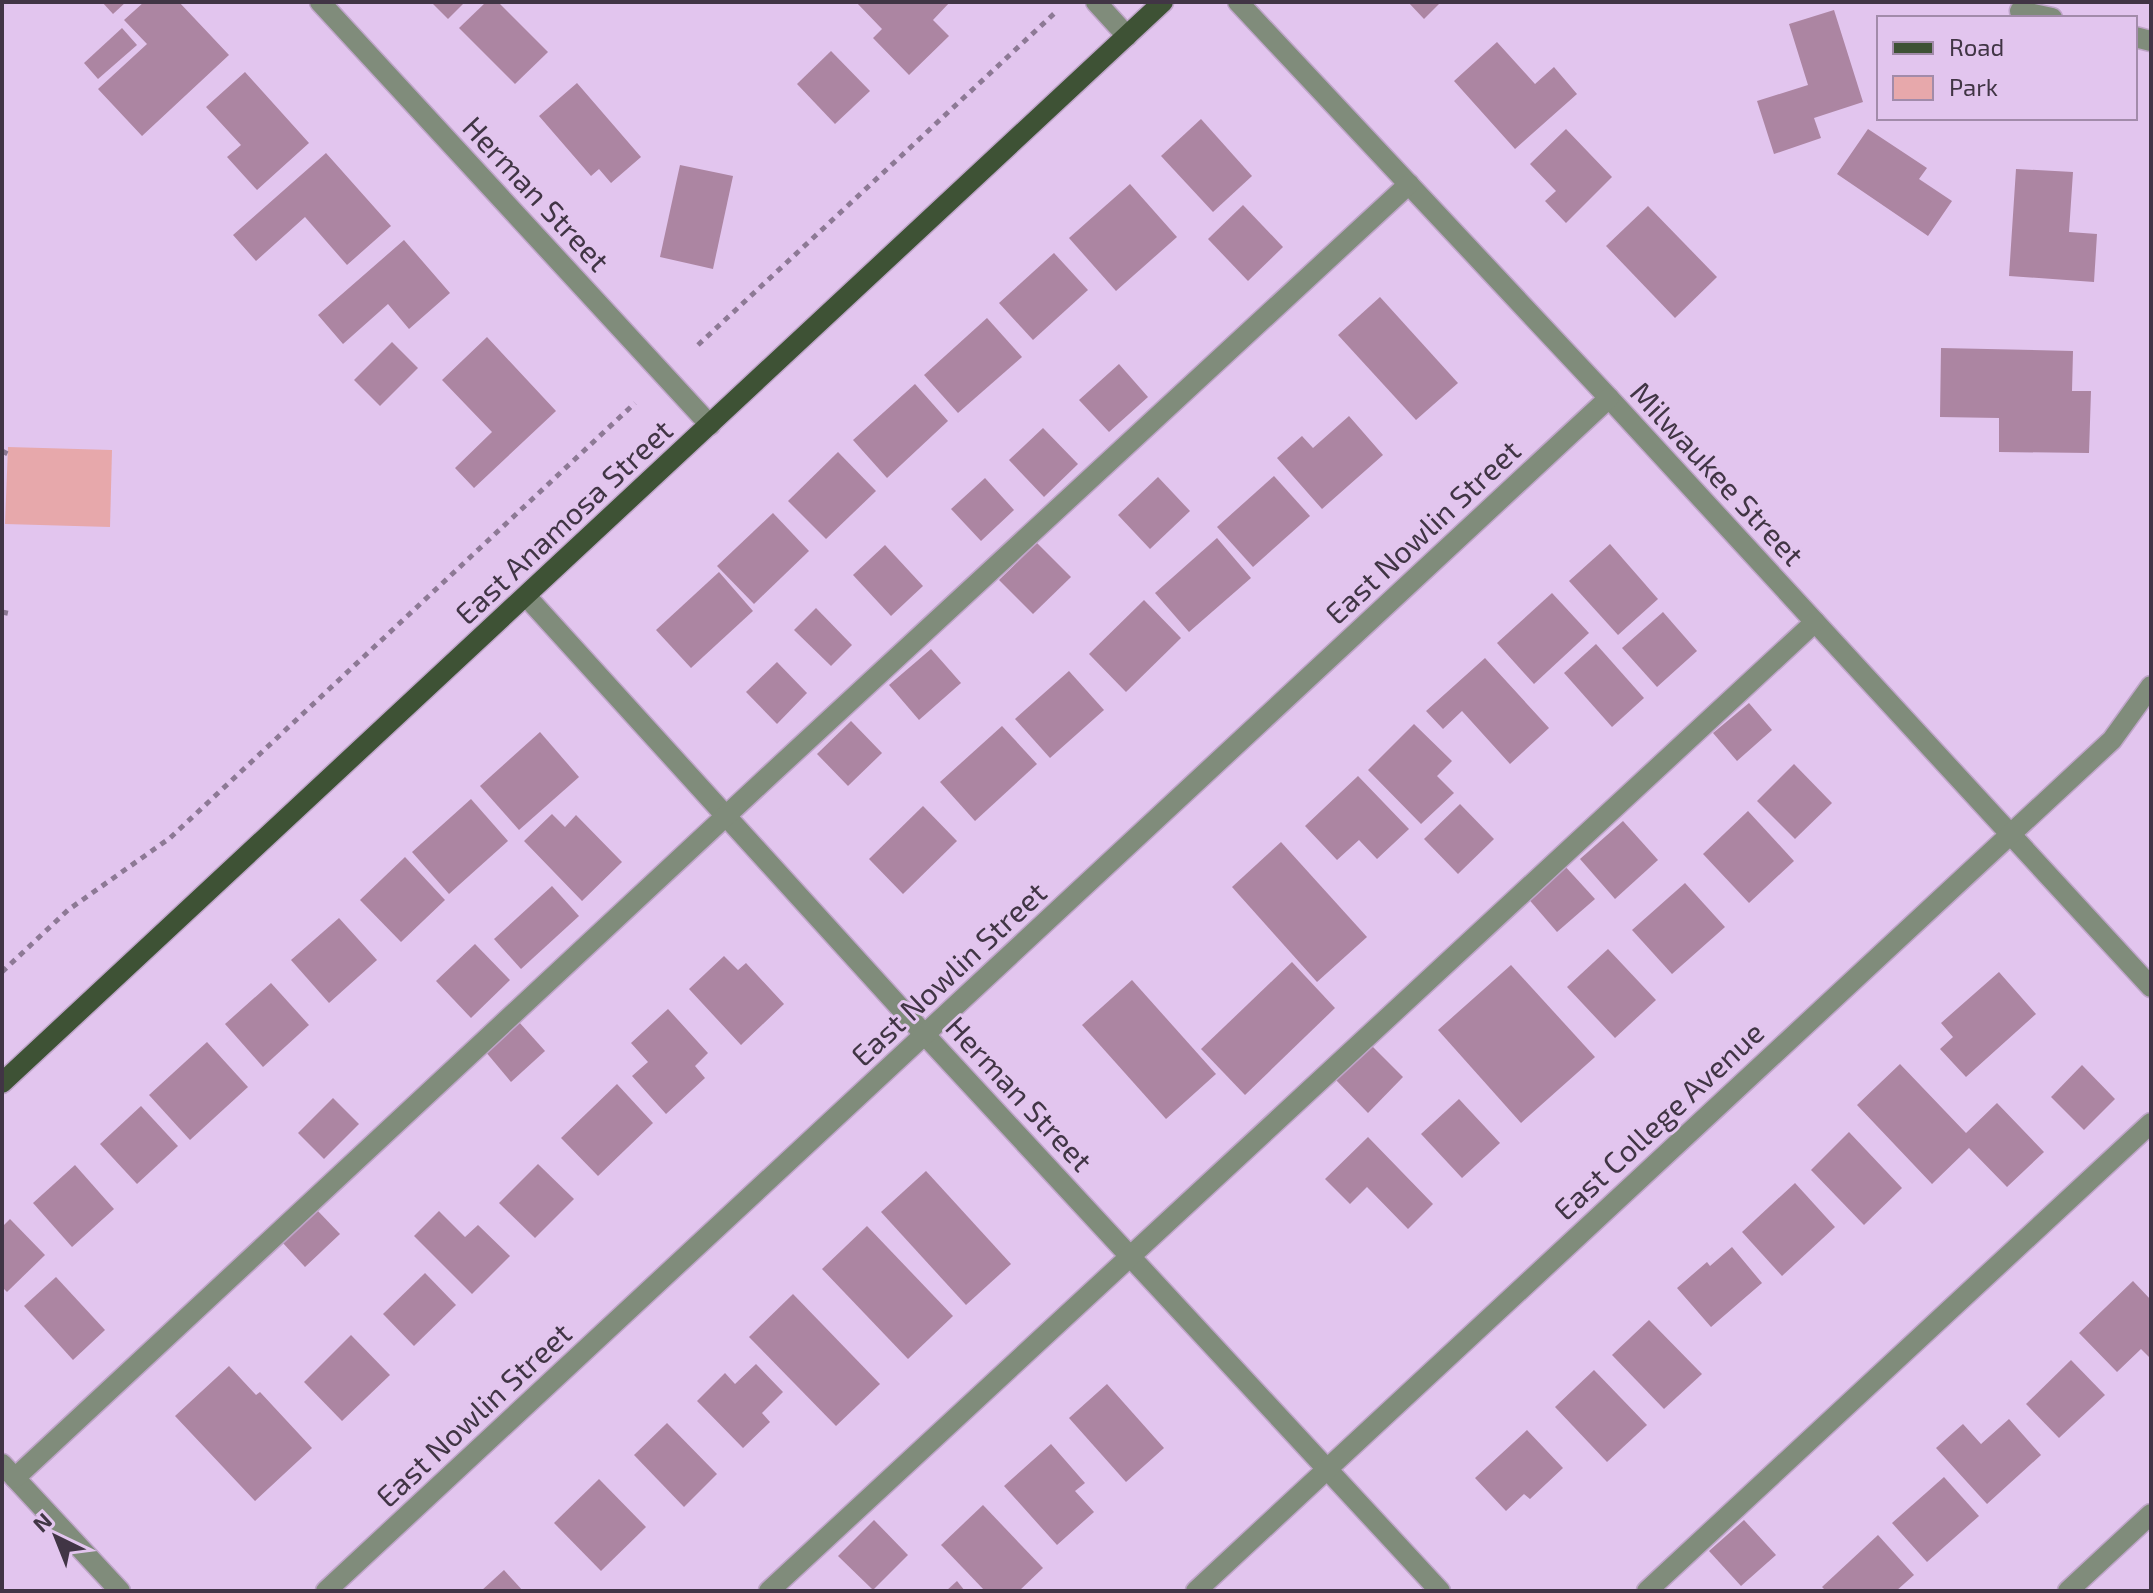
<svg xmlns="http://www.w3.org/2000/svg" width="2153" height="1593" viewBox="0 0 2153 1593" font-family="'Exo 2',sans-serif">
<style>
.green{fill:#e7a8ab}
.building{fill:#ac85a2}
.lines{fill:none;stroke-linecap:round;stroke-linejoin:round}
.minor-casing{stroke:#bfa5c9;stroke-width:23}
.major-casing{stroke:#bfa5c9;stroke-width:23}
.path{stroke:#8d7995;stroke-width:5;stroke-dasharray:6 6;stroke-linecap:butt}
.minor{stroke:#808c7b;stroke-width:20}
.major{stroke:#3e5235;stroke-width:20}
.labels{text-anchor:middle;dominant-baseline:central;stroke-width:6;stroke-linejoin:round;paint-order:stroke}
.street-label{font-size:30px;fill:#413545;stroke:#e2c5ee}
</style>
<rect width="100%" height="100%" fill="#e2c5ee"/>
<!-- green -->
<path class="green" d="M8,447L112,450L110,527L5,524Z"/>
<!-- building -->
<g class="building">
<path d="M102,2H126L113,14Z"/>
<path d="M144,2H179L229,55L142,136L98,89L147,44L124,20Z"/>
<path d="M431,2H465L448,19Z"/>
<path d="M486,2H498L548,52L515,84L459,28Z"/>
<path d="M856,2H950L933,20L949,36L909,75L873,38L882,29Z"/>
<path d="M1408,2H1441L1424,19Z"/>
<path d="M1834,10L1863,102L1814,118L1821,138L1774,154L1757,101L1808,85L1789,24Z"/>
<path d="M122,28L137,45L98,79L84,63Z"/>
<path d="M1497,42L1535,84L1554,67L1577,94L1515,149L1454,81Z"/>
<path d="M831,51L870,91L835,124L797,84Z"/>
<path d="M245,72L309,143L257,190L227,157L241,145L206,107Z"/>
<path d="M577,83L641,157L611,183L599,169L591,176L539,116Z"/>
<path d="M1201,119L1252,176L1213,212L1161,156Z"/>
<path d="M1566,129L1612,177L1566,223L1545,201L1556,191L1530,164Z"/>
<path d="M1868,129L1927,168L1919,179L1952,201L1928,236L1837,174Z"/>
<path d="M326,153L391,226L347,265L305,217L256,261L233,235Z"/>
<path d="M680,165L733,176L713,269L660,257Z"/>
<path d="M2016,169L2073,172L2069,232L2097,234L2094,282L2009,276Z"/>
<path d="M1130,184L1177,237L1116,291L1069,238Z"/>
<path d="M1243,205L1283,247L1248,281L1208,239Z"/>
<path d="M1648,206L1717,277L1675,318L1606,246Z"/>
<path d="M404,240L450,293L409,329L388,304L343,344L318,315Z"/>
<path d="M1054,253L1088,290L1033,340L999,303Z"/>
<path d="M1380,297L1458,383L1416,420L1338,335Z"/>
<path d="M987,318L1022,357L958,413L924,375Z"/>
<path d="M487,337L556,411L474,488L455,468L492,432L442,380Z"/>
<path d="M392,342L418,368L380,406L354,380Z"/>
<path d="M1941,348L2073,351L2072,391H2091L2089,453L1999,452V418L1940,417Z"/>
<path d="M1119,364L1148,397L1109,432L1079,400Z"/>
<path d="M915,384L948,421L887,478L853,440Z"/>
<path d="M1349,416L1383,455L1322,509L1277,458L1302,436L1313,448Z"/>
<path d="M1043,428L1078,464L1044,497L1009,460Z"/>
<path d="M838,452L876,491L826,539L788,501Z"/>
<path d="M1274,476L1310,516L1253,567L1217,527Z"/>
<path d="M1158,477L1190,511L1150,549L1118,515Z"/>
<path d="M985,478L1014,510L981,541L951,509Z"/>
<path d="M773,513L809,551L754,604L717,566Z"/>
<path d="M1217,538L1251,578L1189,632L1155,593Z"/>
<path d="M1037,543L1071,577L1033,614L999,580Z"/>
<path d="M1610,544L1658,599L1618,635L1569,581Z"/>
<path d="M885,545L923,586L891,616L853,575Z"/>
<path d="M719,572L753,611L691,668L656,630Z"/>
<path d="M1552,593L1589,633L1534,684L1497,643Z"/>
<path d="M1144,600L1181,638L1126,692L1089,654Z"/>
<path d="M816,608L852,645L831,666L794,630Z"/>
<path d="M1663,612L1697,651L1657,687L1622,648Z"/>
<path d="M1596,644L1644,698L1612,727L1564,673Z"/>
<path d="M931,649L961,683L919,720L889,685Z"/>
<path d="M1485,658L1549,728L1510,764L1462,711L1443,729L1426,711Z"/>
<path d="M777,662L807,693L777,724L746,692Z"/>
<path d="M1069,671L1104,710L1050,758L1015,719Z"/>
<path d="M1749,703L1772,730L1737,761L1713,733Z"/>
<path d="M851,721L882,753L848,786L817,754Z"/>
<path d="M1414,724L1452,761L1437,776L1454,793L1421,824L1368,770Z"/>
<path d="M1002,726L1037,764L975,821L940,782Z"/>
<path d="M540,732L579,777L519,830L480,786Z"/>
<path d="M1794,764L1832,803L1795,839L1757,801Z"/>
<path d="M1358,776L1409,829L1377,859L1359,840L1337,860L1305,826Z"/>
<path d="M471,799L508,841L449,894L412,852Z"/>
<path d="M1460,804L1494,839L1458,874L1424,839Z"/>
<path d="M923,806L957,841L903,894L869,859Z"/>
<path d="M1748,811L1794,861L1749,903L1703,854Z"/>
<path d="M552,814L565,827L576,815L622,862L582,901L524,841Z"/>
<path d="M1623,821L1658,860L1615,899L1580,859Z"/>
<path d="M1281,842L1367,937L1317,982L1232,887Z"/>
<path d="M405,857L445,900L401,942L360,900Z"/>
<path d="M1563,864L1595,899L1557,932L1526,896Z"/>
<path d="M1685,883L1725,927L1672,974L1632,930Z"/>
<path d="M552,886L579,916L521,969L494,939Z"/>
<path d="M339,918L377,960L329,1003L291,960Z"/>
<path d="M475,944L510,980L471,1018L436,981Z"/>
<path d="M1608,949L1656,1000L1615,1038L1567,987Z"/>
<path d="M724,956L738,970L746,963L784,1004L741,1045L689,989Z"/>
<path d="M1292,962L1335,1008L1245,1095L1201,1049Z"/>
<path d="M1511,965L1595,1057L1521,1123L1438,1030Z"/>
<path d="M1999,972L2036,1014L1966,1077L1940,1049L1953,1037L1941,1023Z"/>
<path d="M1132,980L1216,1074L1166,1119L1082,1025Z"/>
<path d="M271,983L309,1025L263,1067L225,1024Z"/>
<path d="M668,1009L708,1053L695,1066L705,1078L666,1114L632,1076L648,1062L631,1043Z"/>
<path d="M519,1022L545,1051L511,1082L485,1051Z"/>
<path d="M207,1042L248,1087L190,1140L149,1095Z"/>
<path d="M1369,1043L1403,1077L1368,1113L1334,1078Z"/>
<path d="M1900,1064L1966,1133L1997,1103L2044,1152L2007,1187L1969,1148L1932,1184L1857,1105Z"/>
<path d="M2082,1065L2115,1099L2084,1130L2051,1097Z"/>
<path d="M617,1084L653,1123L598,1176L561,1138Z"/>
<path d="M333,1098L359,1124L324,1159L298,1133Z"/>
<path d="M1459,1099L1500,1143L1462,1178L1421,1134Z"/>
<path d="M141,1106L178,1146L137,1184L100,1144Z"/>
<path d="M1849,1132L1902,1188L1864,1225L1811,1170Z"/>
<path d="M1368,1137L1433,1204L1408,1229L1367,1187L1350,1204L1325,1179Z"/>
<path d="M538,1164L574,1199L535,1238L499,1203Z"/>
<path d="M75,1165L114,1209L72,1247L33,1203Z"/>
<path d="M926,1171L1011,1264L966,1305L881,1212Z"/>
<path d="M1795,1183L1835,1227L1782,1276L1742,1232Z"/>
<path d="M316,1209L340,1234L305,1267L282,1242Z"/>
<path d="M439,1211L465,1237L478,1225L510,1256L472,1294L414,1236Z"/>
<path d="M10,1219L45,1255L7,1292L2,1287V1227Z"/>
<path d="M867,1226L953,1316L908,1359L822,1269Z"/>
<path d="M1732,1247L1762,1283L1711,1327L1677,1288L1707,1262L1710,1266Z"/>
<path d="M425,1273L456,1305L414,1346L383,1314Z"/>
<path d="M56,1277L105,1330L73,1360L24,1306Z"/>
<path d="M2133,1281L2151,1300V1356L2149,1357L2141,1349L2117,1372L2079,1333Z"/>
<path d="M793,1294L880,1384L836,1426L749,1337Z"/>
<path d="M1649,1320L1702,1374L1664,1409L1612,1355Z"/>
<path d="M351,1335L390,1375L342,1421L304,1382Z"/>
<path d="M2071,1360L2105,1395L2059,1438L2026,1404Z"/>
<path d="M756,1364L783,1392L762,1413L770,1422L743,1448L697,1401L725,1373L735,1384Z"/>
<path d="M229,1366L256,1395L260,1392L312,1448L255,1501L175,1416Z"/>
<path d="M1594,1370L1647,1425L1607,1462L1555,1407Z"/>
<path d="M1107,1384L1164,1448L1126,1482L1069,1418Z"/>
<path d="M2009,1419L2041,1455L1987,1504L1936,1448L1963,1424L1981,1444Z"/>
<path d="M667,1423L717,1474L684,1507L634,1455Z"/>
<path d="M1527,1430L1563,1468L1530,1499L1524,1494L1506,1511L1475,1478Z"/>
<path d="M1051,1444L1085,1483L1075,1491L1094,1512L1057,1545L1004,1486Z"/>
<path d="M1944,1477L1979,1516L1927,1562L1892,1523Z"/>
<path d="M599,1479L646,1527L601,1571L554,1523Z"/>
<path d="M983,1505L1043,1568L1019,1591H985L941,1545Z"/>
<path d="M874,1520L908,1555L873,1590L838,1556Z"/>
<path d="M1744,1520L1776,1555L1741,1586L1709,1551Z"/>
<path d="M1878,1535L1914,1575L1896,1591H1826L1822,1587Z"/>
<path d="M504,1570L523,1591H481Z"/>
<path d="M957,1581L965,1591H946Z"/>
</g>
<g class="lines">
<!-- minor casing -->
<g class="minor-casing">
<g id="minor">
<path d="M320,2L710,425"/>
<path d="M1096,2L1127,36"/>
<path d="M1238,2L1609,398L2151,987"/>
<path d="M2020,11L2052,18"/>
<path d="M2135,37L2151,41"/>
<path d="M526,596L925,1035L1440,1591"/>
<path d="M2,1464L120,1591"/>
<path d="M15,1478L772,773L1409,184"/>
<path d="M326,1591L1609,398"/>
<path d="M769,1591L1815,622"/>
<path d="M1196,1591L2112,740L2151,686"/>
<path d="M1647,1591L2151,1123"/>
<path d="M2068,1591L2151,1514"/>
</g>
</g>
<!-- major casing -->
<g class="major-casing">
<path id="major" d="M2,1083L1163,2"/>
</g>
<!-- path -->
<g class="path">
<path d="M698,345L1058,10"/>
<path d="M2,451L8,454"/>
<path d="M2,612L11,614"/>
<path d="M2,972L68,910L170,838L635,403"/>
</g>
<!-- minor -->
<use href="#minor" class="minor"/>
<!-- major -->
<use href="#major" class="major"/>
</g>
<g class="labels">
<!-- street labels -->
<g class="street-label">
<text transform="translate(537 193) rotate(47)">Herman Street</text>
<text transform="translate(1718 473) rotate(47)">Milwaukee Street</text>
<text transform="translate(563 521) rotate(-43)">East Anamosa Street</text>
<text transform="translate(1422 531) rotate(-43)">East Nowlin Street</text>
<text transform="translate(948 973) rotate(-43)">East Nowlin Street</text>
<text transform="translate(1020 1093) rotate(47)">Herman Street</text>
<text transform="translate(1658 1120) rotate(-43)">East College Avenue</text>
<text transform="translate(473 1414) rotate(-43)">East Nowlin Street</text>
</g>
</g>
<!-- border -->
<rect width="2153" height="1593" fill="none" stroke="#413545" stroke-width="8"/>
<!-- legend -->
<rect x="1877" y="16" width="260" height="104" fill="#e2c5ee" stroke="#a28baa" stroke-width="2"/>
<rect x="1893" y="42" width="40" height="12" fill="#3e5235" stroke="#a28baa" stroke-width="2"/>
<text x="1949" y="56" font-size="24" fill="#413545">Road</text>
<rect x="1893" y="76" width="40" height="24" fill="#e7a8ab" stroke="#a28baa" stroke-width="2"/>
<text x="1949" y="96" font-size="24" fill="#413545">Park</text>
<!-- north arrow -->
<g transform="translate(56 1537) rotate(317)" stroke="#e2c5ee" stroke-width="6" paint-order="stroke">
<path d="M0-6L14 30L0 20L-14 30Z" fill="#413545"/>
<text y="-12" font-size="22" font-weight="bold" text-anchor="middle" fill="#413545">N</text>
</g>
</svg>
